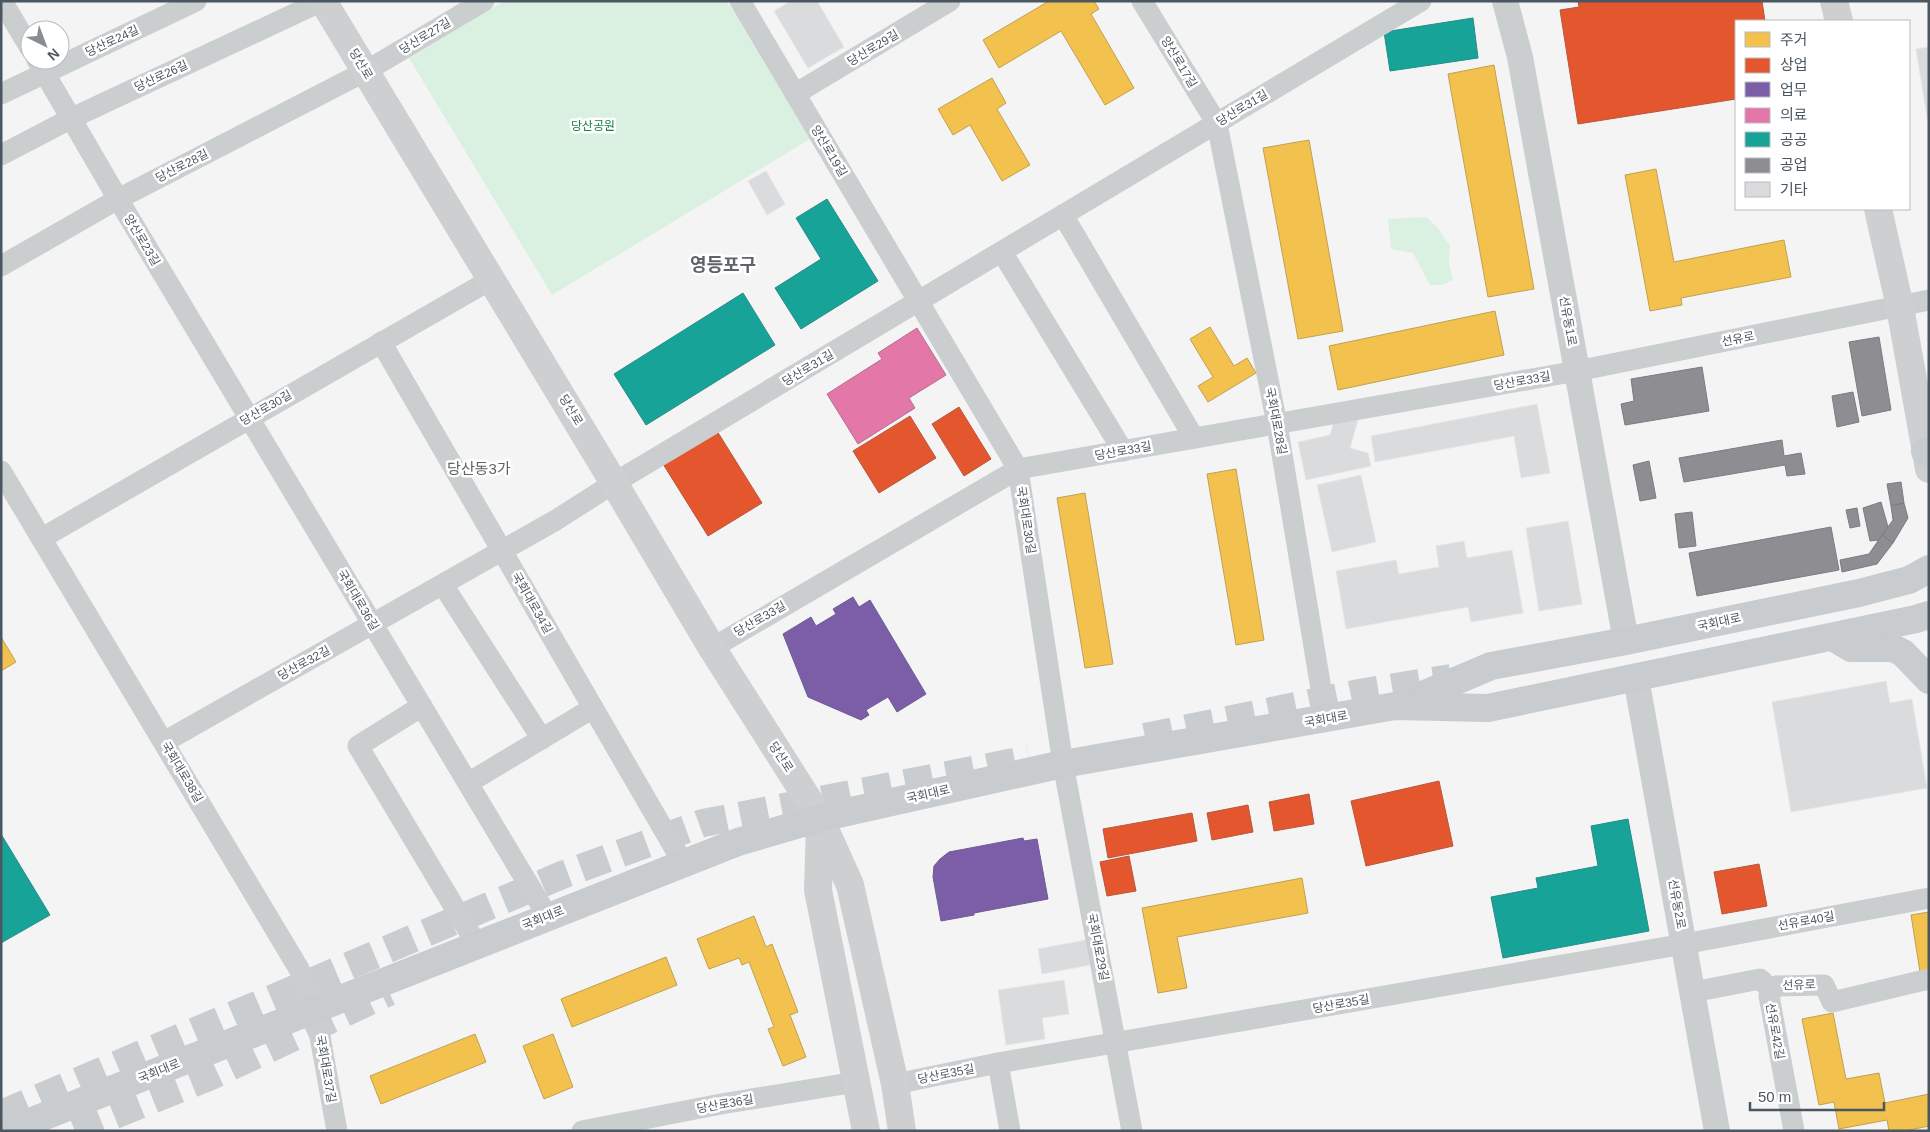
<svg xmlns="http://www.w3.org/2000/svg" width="1930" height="1132" viewBox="0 0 1930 1132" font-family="Arial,'Noto Sans KR',sans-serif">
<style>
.green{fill:#daf1e1}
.homes{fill:#f2c14e;stroke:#c0a153}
.shops{fill:#e4572e;stroke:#b6573d}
.offices{fill:#7b5ea7;stroke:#6d5c92}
.health{fill:#e377a8;stroke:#b56d92}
.public{fill:#17a398;stroke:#278c87}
.industry{fill:#8d8d92;stroke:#797d83}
.building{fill:#dadbdc;stroke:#e5e6e7}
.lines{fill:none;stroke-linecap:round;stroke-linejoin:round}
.trunk-tunnel{stroke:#cacdcf;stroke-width:28;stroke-dasharray:28 14;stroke-linecap:butt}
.minor{stroke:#cbcecf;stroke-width:21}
.tertiary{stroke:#cbcecf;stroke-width:26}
.secondary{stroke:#cdcfd1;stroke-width:28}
.primary{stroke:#c9cccf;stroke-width:28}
.labels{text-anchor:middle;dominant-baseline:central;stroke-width:5;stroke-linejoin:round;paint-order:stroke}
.street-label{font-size:12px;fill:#4b5760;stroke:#fff}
.park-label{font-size:12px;fill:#1a8247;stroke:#fff}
.quarter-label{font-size:15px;fill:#5f6367;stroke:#fff}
.district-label{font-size:18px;font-weight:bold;fill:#5f6367;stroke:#fff}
</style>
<rect width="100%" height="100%" fill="#f4f4f4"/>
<!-- green -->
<g class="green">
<path d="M504,1H727L810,139L552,295L409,58Z"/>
<path d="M1426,217L1438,228L1450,246L1449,263L1453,280L1442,285H1430L1413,253L1391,249L1388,219Z"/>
</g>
<!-- homes -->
<g class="homes">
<path d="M1049,1H1094L1099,9L1091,14L1134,88L1105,105L1061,31L999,68L983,40Z"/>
<path d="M1494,65L1534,289L1488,297L1448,74Z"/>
<path d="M992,78L1006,103L997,109L1030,165L1002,181L970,125L953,135L938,109Z"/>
<path d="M1309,140L1343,331L1298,339L1263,148Z"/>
<path d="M1656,169L1674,262L1784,240L1791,277L1681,298L1682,305L1650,311L1625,175Z"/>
<path d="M1495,311L1504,355L1338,390L1329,346Z"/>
<path d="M1210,327L1234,366L1247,358L1256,373L1208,402L1198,386L1213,377L1190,339Z"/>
<path d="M1236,469L1264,640L1236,645L1207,474Z"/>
<path d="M1085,493L1113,664L1085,668L1057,498Z"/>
<path d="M1,637L16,662L1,671Z"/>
<path d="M1302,878L1308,913L1177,937L1187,988L1158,993L1142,908Z"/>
<path d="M1929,912V970L1920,972L1911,915Z"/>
<path d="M754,916L766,947L772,944L798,1012L790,1015L806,1057L783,1066L768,1029L774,1027L749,962L742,965L739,958L709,969L697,939Z"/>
<path d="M666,957L677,985L572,1027L561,999Z"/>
<path d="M1833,1013L1846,1079L1879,1073L1885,1103L1929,1094V1126L1905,1131H1889L1887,1120L1839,1129L1834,1102L1819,1105L1802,1019Z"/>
<path d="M475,1034L486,1062L381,1104L370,1076Z"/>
<path d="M553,1034L573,1087L544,1099L523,1046Z"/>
</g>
<!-- shops -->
<g class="shops">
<path d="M1578,1H1762L1765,21H1736V99L1578,124L1560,10L1579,7Z"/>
<path d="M959,407L991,459L964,476L932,424Z"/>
<path d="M910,416L936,458L879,493L853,451Z"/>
<path d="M717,431L762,503L708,536L663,464Z"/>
<path d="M1439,781L1453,846L1366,866L1351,801Z"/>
<path d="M1309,794L1314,824L1274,831L1269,802Z"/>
<path d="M1248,805L1253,832L1212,840L1207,813Z"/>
<path d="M1192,813L1197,841L1108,858L1103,829Z"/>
<path d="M1129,856L1136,891L1107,896L1100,862Z"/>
<path d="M1759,864L1767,906L1722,914L1714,872Z"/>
</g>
<!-- offices -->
<g class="offices">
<path d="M853,597L859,607L870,600L926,694L897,712L888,697L866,710L869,715L861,720L808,697L783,634L811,617L816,626L836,614L833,609Z"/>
<path d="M1023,838L1024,841L1037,839L1048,899L974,913V915L941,921L933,877L934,866L940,859L949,852Z"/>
</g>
<!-- health -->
<path class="health" d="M917,328L946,375L909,398L915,408L858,444L827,394L882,359L878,353Z"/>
<!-- public -->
<g class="public">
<path d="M1473,18L1478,58L1390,71L1384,32Z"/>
<path d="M827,199L878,281L801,329L775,288L821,259L796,218Z"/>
<path d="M743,293L775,345L646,425L614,374Z"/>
<path d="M1628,819L1649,931L1503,958L1491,897L1538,888L1536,878L1598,866L1591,826Z"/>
<path d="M1,834L50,915L1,943Z"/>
</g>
<!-- industry -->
<g class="industry">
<path d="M1879,337L1891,410L1862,416L1849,342Z"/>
<path d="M1702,367L1709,411L1625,425L1621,404L1634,401L1631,379Z"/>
<path d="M1853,392L1859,422L1837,427L1832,396Z"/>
<path d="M1782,440L1784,456L1801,453L1805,474L1787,476L1785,465L1684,482L1679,458Z"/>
<path d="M1649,461L1656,498L1640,501L1633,465Z"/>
<path d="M1901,482L1904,503L1891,506L1887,484Z"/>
<path d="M1881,502L1888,527L1879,540L1870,541L1863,508Z"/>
<path d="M1904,503L1908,518L1893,543L1882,535L1893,520L1891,506Z"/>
<path d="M1857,508L1860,526L1850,528L1846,510Z"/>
<path d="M1692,512L1696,546L1679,548L1675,514Z"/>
<path d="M1831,527L1839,570L1697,596L1689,553Z"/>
<path d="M1882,535L1893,543L1877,564L1842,572L1840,560L1869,554Z"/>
</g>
<!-- building -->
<g class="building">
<path d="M791,1H817L844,47L808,68L774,11Z"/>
<path d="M1929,47V129L1916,49Z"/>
<path d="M766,171L785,204L767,215L748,181Z"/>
<path d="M1537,404L1550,473L1521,478L1514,436L1375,462L1371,436Z"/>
<path d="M1359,416L1350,448L1368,453L1371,466L1306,480L1298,442L1330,435L1334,421Z"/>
<path d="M1361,475L1376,542L1332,552L1317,485Z"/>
<path d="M1568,521L1582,604L1539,611L1526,528Z"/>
<path d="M1464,541L1467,558L1512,550L1523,613L1471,622L1468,607L1346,629L1336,571L1396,560L1399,574L1439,567L1436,546Z"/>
<path d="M1886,681L1890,703L1912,699L1927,788L1791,812L1772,702Z"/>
<path d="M1086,940L1090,965L1042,974L1038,949Z"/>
<path d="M1064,980L1069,1014L1042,1018L1045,1039L1006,1045L998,990Z"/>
</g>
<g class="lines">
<!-- trunk-tunnel -->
<g class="trunk-tunnel">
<path d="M1145,737L1359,693L1451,678"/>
<path d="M1,1114L562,875L703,823L1029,759"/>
<path d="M75,1131L211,1076L389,992"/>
</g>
<!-- minor -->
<g class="minor">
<path d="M2,1L30,48"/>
<path d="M740,1L1018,469L1063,764L1132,1131"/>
<path d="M1142,1L1217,124L1277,424L1326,719"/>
<path d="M37,60L118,199L548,917"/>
<path d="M1,94L196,1"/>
<path d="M795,94L950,1"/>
<path d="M1,155L72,118L322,1"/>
<path d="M1063,215L1194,438"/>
<path d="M1002,252L1123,451"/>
<path d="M1,266L118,199L366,71L484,1"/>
<path d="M381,342L683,863"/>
<path d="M1,471L299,969L315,1009L337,1131"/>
<path d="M42,538L492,279"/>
<path d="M443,585L542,739"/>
<path d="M712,648L1018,469L1577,371L1929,300"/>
<path d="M422,706L358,746L477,945"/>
<path d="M164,742L556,520L614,483L1421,1"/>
<path d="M468,783L593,708"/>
<path d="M1772,991L1769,996L1794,1131"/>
<path d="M1693,992L1760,979L1772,991L1776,986L1824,985L1832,1002L1929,979"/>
<path d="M998,1063L1010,1131"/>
<path d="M895,1084L998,1063L1684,944L1929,898"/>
<path d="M582,1131L721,1104L856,1082"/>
</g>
<!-- tertiary -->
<g class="tertiary">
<path d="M1505,1L1520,57L1626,641"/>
<path d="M1636,678L1717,1131"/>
</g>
<!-- secondary -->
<g class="secondary">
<path d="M323,1L614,483L712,648L820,818L850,885L895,1084L902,1131"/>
<path d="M1834,1L1839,21"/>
<path d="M1878,209L1900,307L1929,469"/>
<path d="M820,825L818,890L866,1131"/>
</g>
<!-- primary -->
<g class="primary">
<path d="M1925,451L1929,454"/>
<path d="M1833,637L1851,648H1893L1903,653L1929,680"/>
<path d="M1404,703L1491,666L1626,641L1859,593L1909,580L1929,569"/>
<path d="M7,1131L738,842L820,818L1063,764L1395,706L1488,708L1916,619L1929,615"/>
</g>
</g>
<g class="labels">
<!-- street labels -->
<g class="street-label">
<text transform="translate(425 36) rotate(-31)">당산로27길</text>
<text transform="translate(112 41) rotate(-25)">당산로24길</text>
<text transform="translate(873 48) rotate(-31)">당산로29길</text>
<text transform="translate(1179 62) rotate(59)">양산로17길</text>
<text transform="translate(361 64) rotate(59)">당산로</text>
<text transform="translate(161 76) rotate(-25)">당산로26길</text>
<text transform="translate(1242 108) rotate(-31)">당산로31길</text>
<text transform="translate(829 151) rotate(59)">양산로19길</text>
<text transform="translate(182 166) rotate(-27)">당산로28길</text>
<text transform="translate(142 240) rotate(59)">양산로23길</text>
<text transform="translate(1568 321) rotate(80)">선유동1로</text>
<text transform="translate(1738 339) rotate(-11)">선유로</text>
<text transform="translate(808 368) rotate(-31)">당산로31길</text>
<text transform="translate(1522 381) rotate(-10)">당산로33길</text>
<text transform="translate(266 408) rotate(-30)">당산로30길</text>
<text transform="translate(571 410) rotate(59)">당산로</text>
<text transform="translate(1276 421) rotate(79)">국회대로28길</text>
<text transform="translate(1123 451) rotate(-10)">당산로33길</text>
<text transform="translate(1026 520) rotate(81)">국회대로30길</text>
<text transform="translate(358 600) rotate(59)">국회대로36길</text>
<text transform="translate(532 603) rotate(60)">국회대로34길</text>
<text transform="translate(760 619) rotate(-30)">당산로33길</text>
<text transform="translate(1719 622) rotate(-12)">국회대로</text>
<text transform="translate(304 663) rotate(-29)">당산로32길</text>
<text transform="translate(1326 719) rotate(-10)">국회대로</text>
<text transform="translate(781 757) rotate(57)">당산로</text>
<text transform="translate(182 772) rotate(59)">국회대로38길</text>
<text transform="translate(928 794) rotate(-13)">국회대로</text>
<text transform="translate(1677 904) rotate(80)">선유동2로</text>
<text transform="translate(543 918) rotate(-22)">국회대로</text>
<text transform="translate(1806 921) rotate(-10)">선유로40길</text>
<text transform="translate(1098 947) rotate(79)">국회대로29길</text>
<text transform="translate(1799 985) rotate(-2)">선유로</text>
<text transform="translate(1341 1004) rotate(-10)">당산로35길</text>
<text transform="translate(1775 1031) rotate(80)">선유로42길</text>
<text transform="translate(326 1069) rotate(80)">국회대로37길</text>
<text transform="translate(159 1071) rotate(-22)">국회대로</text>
<text transform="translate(946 1074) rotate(-11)">당산로35길</text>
<text transform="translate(725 1104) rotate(-10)">당산로36길</text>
</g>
<!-- park labels -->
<g class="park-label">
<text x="593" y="126">당산공원</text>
</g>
<!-- quarter labels -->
<g class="quarter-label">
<text x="479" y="468">당산동3가</text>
</g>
<!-- district labels -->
<g class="district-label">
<text x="723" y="265">영등포구</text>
</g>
</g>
<!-- border -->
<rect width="1930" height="1132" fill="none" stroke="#4b5760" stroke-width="5"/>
<!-- legend -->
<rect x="1735" y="20" width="175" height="190" fill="#ffffff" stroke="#b7bcbf"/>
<rect x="1745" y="32" width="25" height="15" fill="#f2c14e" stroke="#b7bcbf"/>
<text x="1780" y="45" font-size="15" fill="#4b5760">주거</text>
<rect x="1745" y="58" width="25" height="15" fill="#e4572e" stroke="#b7bcbf"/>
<text x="1780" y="70" font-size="15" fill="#4b5760">상업</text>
<rect x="1745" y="82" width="25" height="15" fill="#7b5ea7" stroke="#b7bcbf"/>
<text x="1780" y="95" font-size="15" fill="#4b5760">업무</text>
<rect x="1745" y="108" width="25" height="15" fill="#e377a8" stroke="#b7bcbf"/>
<text x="1780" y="120" font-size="15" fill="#4b5760">의료</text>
<rect x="1745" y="132" width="25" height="15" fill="#17a398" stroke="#b7bcbf"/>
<text x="1780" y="145" font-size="15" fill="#4b5760">공공</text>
<rect x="1745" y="158" width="25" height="15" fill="#8d8d92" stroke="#b7bcbf"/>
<text x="1780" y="170" font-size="15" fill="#4b5760">공업</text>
<rect x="1745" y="182" width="25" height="15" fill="#dadbdc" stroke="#b7bcbf"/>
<text x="1780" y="195" font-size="15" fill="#4b5760">기타</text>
<!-- north arrow -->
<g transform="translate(45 45) rotate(138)"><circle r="24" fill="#ffffff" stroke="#b7bcbf"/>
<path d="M0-4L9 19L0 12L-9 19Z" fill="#868e94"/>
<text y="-8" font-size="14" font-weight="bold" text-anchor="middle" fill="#4b5760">N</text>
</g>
<!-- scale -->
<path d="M1750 1102v8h134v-8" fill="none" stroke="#4b5760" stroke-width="2.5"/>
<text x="1758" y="1102" font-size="15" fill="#4b5760" stroke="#ffffff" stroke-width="4" paint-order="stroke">50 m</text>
</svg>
